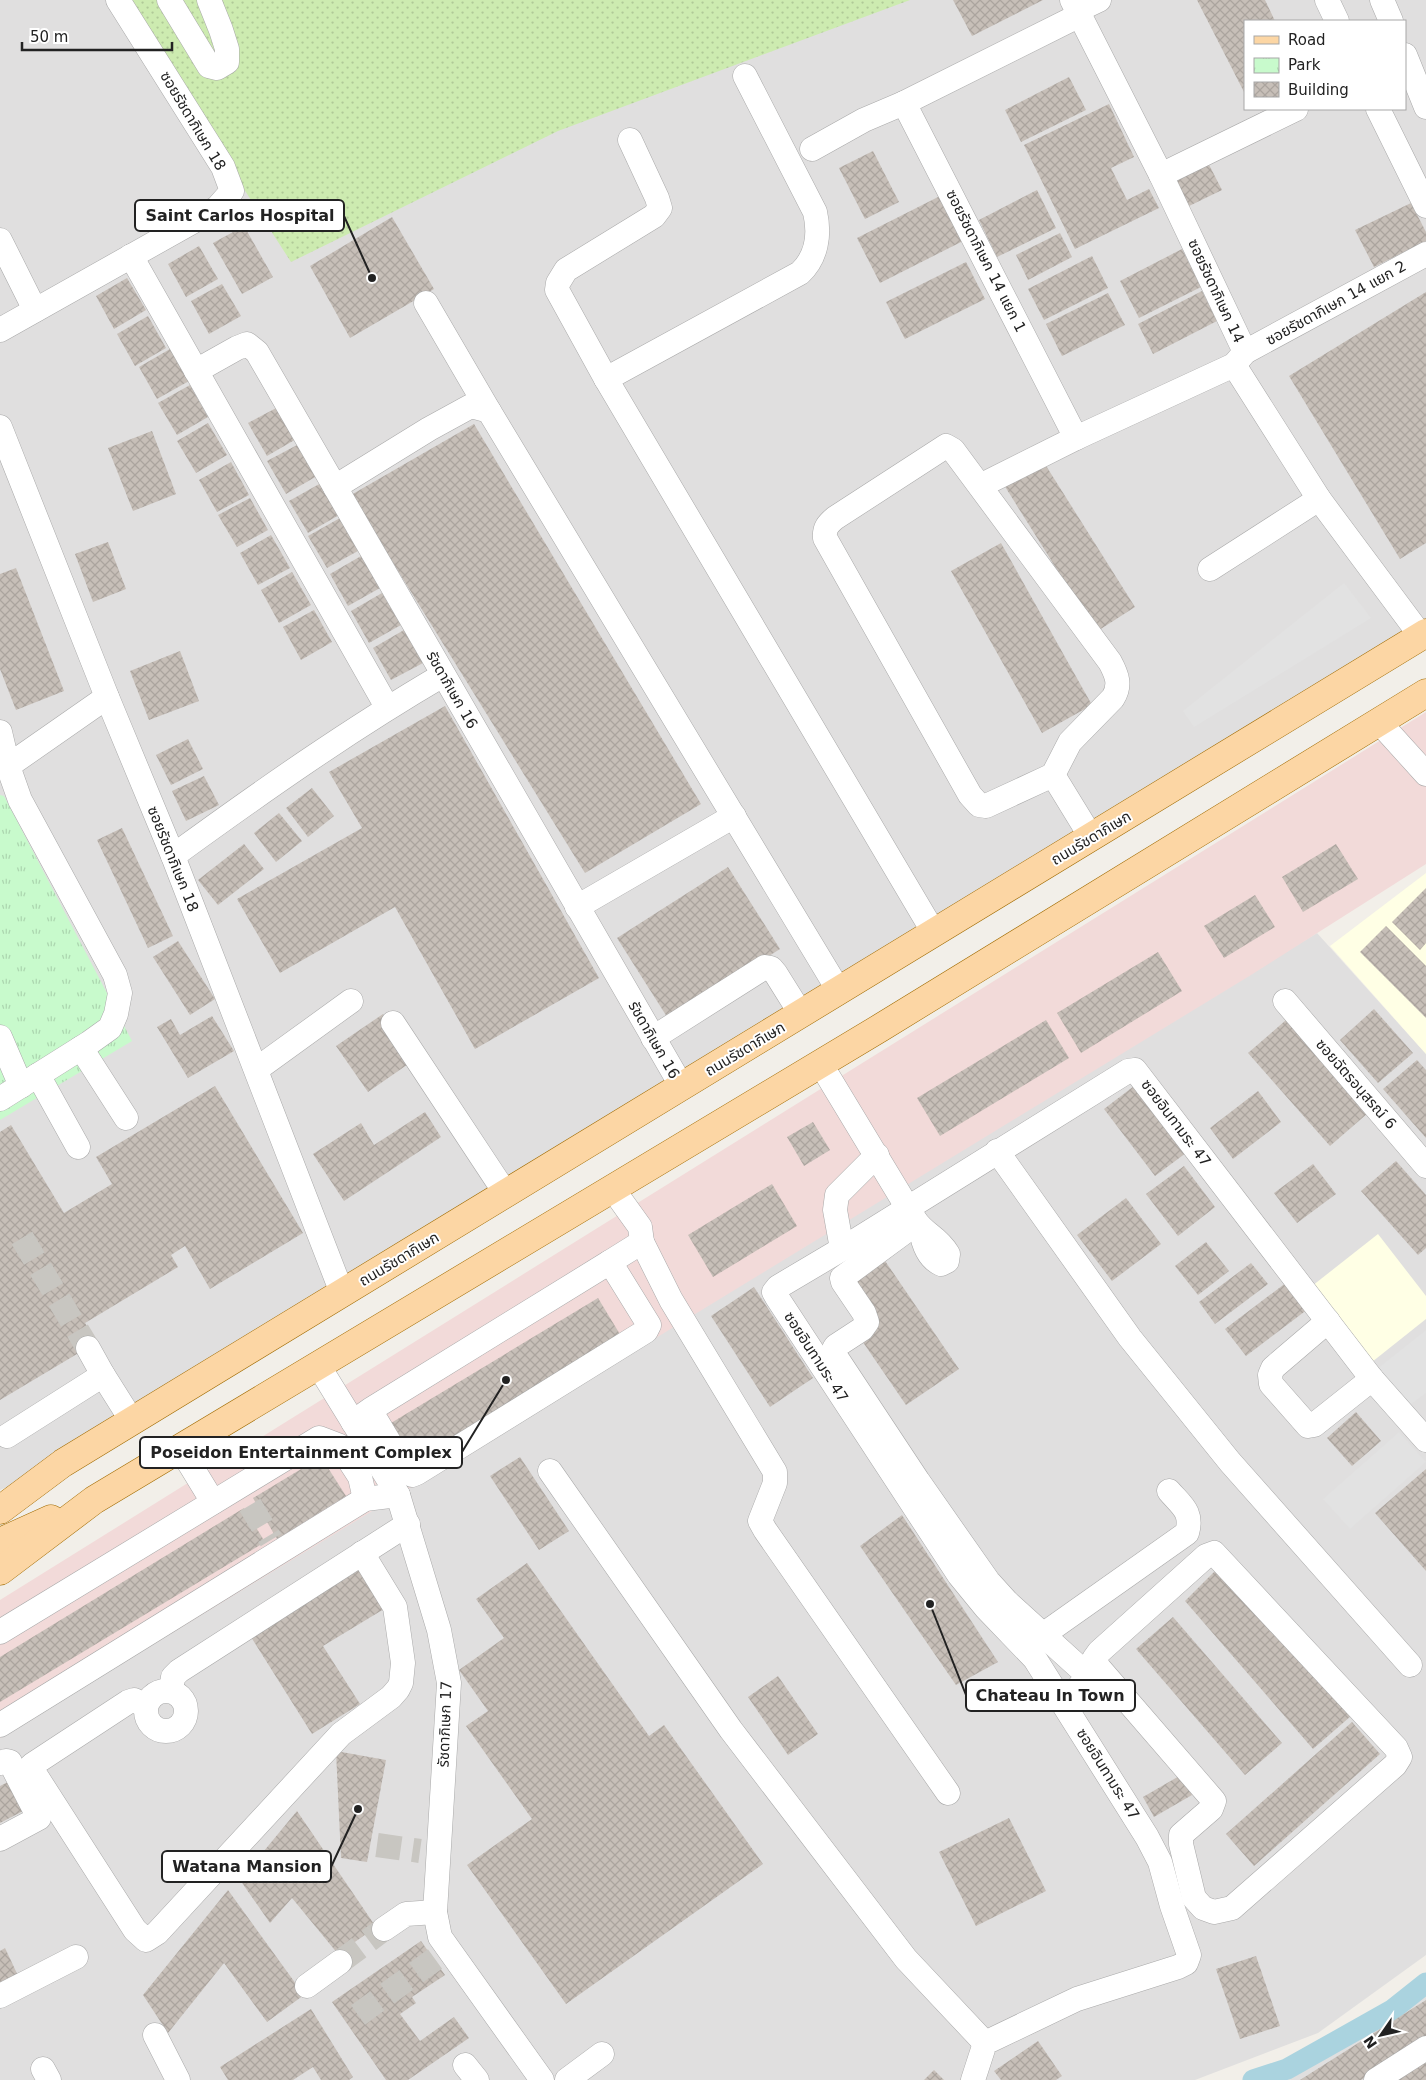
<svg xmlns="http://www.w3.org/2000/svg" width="1426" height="2080" viewBox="0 0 1426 2080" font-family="'DejaVu Sans','Noto Sans Thai',sans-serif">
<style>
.residential{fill:#e0dfdf;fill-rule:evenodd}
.commercial{fill:#f2dad9}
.education{fill:#ffffe5}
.grass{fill:url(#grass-dots)}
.park{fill:url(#park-tufts)}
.parking{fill:#e2e2e2}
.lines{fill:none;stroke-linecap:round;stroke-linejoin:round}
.canal{stroke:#aad3df;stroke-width:21}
.building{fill:url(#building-cross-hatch)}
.minor-tunnel{stroke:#c8c6c1;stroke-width:24;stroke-dasharray:24 12;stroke-linecap:butt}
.minor-casing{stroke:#a9a9a9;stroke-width:25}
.major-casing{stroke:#a06b00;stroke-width:29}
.minor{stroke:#fff;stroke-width:24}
.major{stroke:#fcd6a4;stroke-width:28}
.labels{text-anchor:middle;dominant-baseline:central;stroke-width:4;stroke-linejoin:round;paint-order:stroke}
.street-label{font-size:15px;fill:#222;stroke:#fff}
.leader{fill:none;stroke:#222;stroke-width:2}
.callout-dot{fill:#222;stroke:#fff;stroke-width:2}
.callout{fill:#fff;stroke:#222;stroke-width:2}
.callout-label{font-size:16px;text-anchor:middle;font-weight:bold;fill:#222}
</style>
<defs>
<pattern id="grass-dots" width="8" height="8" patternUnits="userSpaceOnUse" patternTransform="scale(1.25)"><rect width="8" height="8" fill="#cdebb0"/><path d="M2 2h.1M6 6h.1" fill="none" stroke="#b0c997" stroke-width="1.8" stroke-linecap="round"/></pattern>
<pattern id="park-tufts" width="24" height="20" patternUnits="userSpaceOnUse" patternTransform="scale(1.25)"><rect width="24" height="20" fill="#c8facc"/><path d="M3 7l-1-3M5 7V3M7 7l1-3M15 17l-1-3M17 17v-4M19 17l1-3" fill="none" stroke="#acd6af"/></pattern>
<pattern id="building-cross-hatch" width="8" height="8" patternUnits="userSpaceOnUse" patternTransform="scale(1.25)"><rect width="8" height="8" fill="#c7bfb8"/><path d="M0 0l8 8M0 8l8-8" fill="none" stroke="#aba49e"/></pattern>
</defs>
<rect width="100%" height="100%" fill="#f2efe9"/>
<!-- residential -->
<g class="residential">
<path d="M0,0H1426V633L63,1463L0,1490ZM1245,21H1405V109H1245Z"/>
<path d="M1317,933L1426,1054V1955L1318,2033L1195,2080H0V1738Z"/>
<path d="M1426,1978V2080H1246L1288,2064L1389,2008Z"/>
</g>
<!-- commercial -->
<path class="commercial" d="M1426,712V864L1251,975L0,1738V1600Z"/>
<!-- education -->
<g class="education">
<path d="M1426,873V1054L1330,946Z"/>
<path d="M1378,1234L1426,1296V1319L1372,1362L1312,1286Z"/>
</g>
<!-- grass -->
<path class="grass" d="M122,0H910L558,131L291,262Z"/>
<!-- park -->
<path class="park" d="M0,795L4,796L132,1041L0,1120Z"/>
<!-- parking -->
<g class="parking">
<path d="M1344,583L1371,618L1194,727L1183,711Z"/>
<path d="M1426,1330V1393L1407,1407L1377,1369Z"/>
<path d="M1399,1432L1426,1462L1350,1529L1323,1499Z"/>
</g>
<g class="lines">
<!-- canal -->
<path class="canal" d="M1253,2080L1287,2069L1392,2010L1426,1983"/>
</g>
<!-- building -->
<g class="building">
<path d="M953,0H1043L972,36Z"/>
<path d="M1197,0H1265L1275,21H1245V94Z"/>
<path d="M1069,77L1086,110L1021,142L1005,110Z"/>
<path d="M1109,104L1134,157L1111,168L1127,200L1149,189L1159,208L1075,249L1024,145Z"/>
<path d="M873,151L899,202L865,219L839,168Z"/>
<path d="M1205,157L1222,190L1185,208L1168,175Z"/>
<path d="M1037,190L1056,228L997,257L979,220Z"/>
<path d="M942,195L965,240L880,283L857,238Z"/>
<path d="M1411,203L1426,232V241L1374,267L1355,230Z"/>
<path d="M392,217L434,289L350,338L310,266Z"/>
<path d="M244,226L273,277L242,294L213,243Z"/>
<path d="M1060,233L1072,257L1028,280L1016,255Z"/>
<path d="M199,246L218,279L186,297L168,264Z"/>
<path d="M1182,249L1201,287L1139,318L1120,281Z"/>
<path d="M1092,256L1108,288L1044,320L1028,289Z"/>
<path d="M966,262L985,299L905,339L886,302Z"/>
<path d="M127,278L146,310L114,329L96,296Z"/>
<path d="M222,284L241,316L209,334L191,301Z"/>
<path d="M1202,291L1217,321L1153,354L1138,324Z"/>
<path d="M1426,292V543L1400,559L1289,376Z"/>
<path d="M1108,293L1125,325L1062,356L1046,324Z"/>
<path d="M148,316L166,348L135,366L117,334Z"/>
<path d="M170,349L189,381L157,399L139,367Z"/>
<path d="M190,385L208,417L177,435L158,403Z"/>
<path d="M280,406L298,438L267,456L248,423Z"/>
<path d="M208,423L227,455L196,473L177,441Z"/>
<path d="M474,424L701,804L585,873L351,495Z"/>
<path d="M152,431L176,494L133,511L108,448Z"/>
<path d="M299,444L317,476L286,494L267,461Z"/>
<path d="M1043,461L1135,607L1096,632L1004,485Z"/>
<path d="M231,462L249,495L217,512L199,480Z"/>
<path d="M321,483L339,515L308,533L289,501Z"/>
<path d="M250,498L268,530L237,547L218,515Z"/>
<path d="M340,518L358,551L327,568L308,536Z"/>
<path d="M271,535L290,568L258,585L240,553Z"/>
<path d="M108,542L126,589L93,602L75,554Z"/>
<path d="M1001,543L1092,705L1042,733L951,571Z"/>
<path d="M361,556L380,588L348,606L330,574Z"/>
<path d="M16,568L64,691L16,710L0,669V574Z"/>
<path d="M292,572L311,605L279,623L261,590Z"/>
<path d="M382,593L401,625L369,643L351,611Z"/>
<path d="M314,610L332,642L301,660L283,627Z"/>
<path d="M404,630L423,663L391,680L373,648Z"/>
<path d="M180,651L199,701L149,720L130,671Z"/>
<path d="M445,706L599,978L475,1049L395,907L280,973L237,899L362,828L329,772Z"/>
<path d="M188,739L203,769L171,785L156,755Z"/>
<path d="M204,776L219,805L186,821L172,791Z"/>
<path d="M312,788L334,816L308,837L286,808Z"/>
<path d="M279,813L302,841L276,862L254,833Z"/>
<path d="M122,828L173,936L148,948L97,840Z"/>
<path d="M244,844L264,869L218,905L198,880Z"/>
<path d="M1336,844L1358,879L1303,912L1282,877Z"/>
<path d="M728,867L780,949L669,1020L617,938Z"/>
<path d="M1426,888V943L1420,950L1392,922Z"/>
<path d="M1255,895L1275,927L1224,958L1204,926Z"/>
<path d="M1386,926L1426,966V1018L1360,952Z"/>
<path d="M178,941L215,999L190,1015L153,957Z"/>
<path d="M1158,952L1182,991L1081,1053L1057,1013Z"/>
<path d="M1374,1009L1413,1053L1378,1083L1340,1040Z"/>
<path d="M383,1014L414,1060L368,1092L336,1046Z"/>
<path d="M212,1016L234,1051L188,1078L157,1027L171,1019L180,1035Z"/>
<path d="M1046,1020L1069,1058L940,1136L917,1098Z"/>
<path d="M1286,1020L1368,1113L1330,1146L1248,1053Z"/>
<path d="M1417,1060L1426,1070V1138L1383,1089Z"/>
<path d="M1138,1083L1190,1150L1155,1176L1104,1109Z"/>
<path d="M215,1086L303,1233L210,1289L185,1246L171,1255L178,1267L85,1323L97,1342L0,1400V1132L11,1125L64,1213L112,1184L96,1157Z"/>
<path d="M1258,1091L1281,1122L1233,1159L1210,1128Z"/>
<path d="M425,1112L441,1137L344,1201L313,1154L361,1123L374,1145Z"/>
<path d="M813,1122L830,1150L804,1166L787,1137Z"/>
<path d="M1396,1161L1426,1195V1248L1418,1255L1361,1191Z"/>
<path d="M1313,1164L1336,1194L1297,1223L1274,1193Z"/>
<path d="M1184,1166L1215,1207L1178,1236L1146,1194Z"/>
<path d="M772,1184L797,1226L713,1277L688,1235Z"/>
<path d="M1126,1198L1161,1244L1112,1281L1077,1235Z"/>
<path d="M1206,1242L1229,1271L1198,1295L1175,1266Z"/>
<path d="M881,1255L959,1369L906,1405L858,1335L847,1278Z"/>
<path d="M1251,1263L1268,1284L1215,1324L1199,1302Z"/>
<path d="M1287,1282L1308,1309L1246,1356L1225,1329Z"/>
<path d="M754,1287L813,1378L770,1407L711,1316Z"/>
<path d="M598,1298L621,1336L414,1462L391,1423Z"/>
<path d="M1356,1412L1381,1441L1352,1466L1327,1438Z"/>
<path d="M321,1457L346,1496L277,1539L253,1498Z"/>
<path d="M520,1457L569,1531L539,1550L490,1476Z"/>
<path d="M1426,1469V1571L1375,1513Z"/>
<path d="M244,1508L265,1542L0,1702V1657Z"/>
<path d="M902,1515L998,1662L956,1685L860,1546Z"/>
<path d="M527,1563L649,1736L664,1725L763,1864L566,2004L467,1865L532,1819L466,1726L488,1711L459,1670L504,1638L476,1599Z"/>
<path d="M1220,1566L1351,1716L1313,1749L1185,1601Z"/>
<path d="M359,1570L384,1609L323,1646L360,1704L312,1734L251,1637Z"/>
<path d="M1173,1617L1282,1743L1245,1775L1136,1649Z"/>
<path d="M778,1676L818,1734L788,1755L748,1697Z"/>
<path d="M1352,1722L1380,1754L1254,1866L1226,1834Z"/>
<path d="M336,1751L386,1760L367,1862L341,1858Z"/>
<path d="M1181,1775L1192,1795L1154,1817L1143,1797Z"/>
<path d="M10,1781L25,1810L0,1823V1786Z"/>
<path d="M297,1811L376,1927L338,1954L292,1898L270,1923L240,1880Z"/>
<path d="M1009,1818L1046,1891L976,1926L939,1852Z"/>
<path d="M228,1890L304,1995L267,2022L224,1963L168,2033L143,1995Z"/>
<path d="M421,1941L445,1975L412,1997L416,2003L400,2014L420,2041L454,2017L469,2038L408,2080H386L332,2002Z"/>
<path d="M5,1948L20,1980L0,1990V1951Z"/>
<path d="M1256,1956L1280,2026L1240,2039L1216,1969Z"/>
<path d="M1426,2000V2039L1361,2080H1300Z"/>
<path d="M311,2009L353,2077L349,2080H321L313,2067L293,2080H228L220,2067Z"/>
<path d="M1038,2041L1062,2076L1056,2080H1001L994,2071Z"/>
<path d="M1426,2062V2080H1397Z"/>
<path d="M934,2070L944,2080H924Z"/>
</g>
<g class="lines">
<!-- minor-tunnel -->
<g class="minor-tunnel">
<path d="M22,1238L88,1348"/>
<path d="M250,1505L271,1540"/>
<path d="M377,1845L420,1851"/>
<path d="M340,1962L384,1929"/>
<path d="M358,2015L435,1959"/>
</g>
<!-- minor casing -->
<g class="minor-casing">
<g id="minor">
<path d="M169,0L209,66L217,68L227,62V49L221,30L209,0"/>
<path d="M1072,0L1161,175L1245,352"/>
<path d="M1327,0L1337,21"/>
<path d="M1382,0L1391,21"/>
<path d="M1078,10L1099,0"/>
<path d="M1080,15L904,103L1076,438L1234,365L1245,352L1426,254"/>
<path d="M1405,55L1426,107"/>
<path d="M745,76L815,212C820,234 817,257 800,273L606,379L934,933"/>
<path d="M1378,109L1426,206"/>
<path d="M812,149L864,120L904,103"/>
<path d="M1161,175L1296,109"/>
<path d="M0,240L35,310"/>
<path d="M131,256L387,707"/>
<path d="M426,303L489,411"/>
<path d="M0,330L217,208L232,191L223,167L118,0"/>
<path d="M1234,365L1319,499L1421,636"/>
<path d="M196,371L237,348L247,344L257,352L682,1087"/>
<path d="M606,379L557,290L558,283L566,270L654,216L660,208L657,198L630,140"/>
<path d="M0,427L107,697L173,856L342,1293"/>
<path d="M946,446L953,450L1110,662C1117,675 1121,685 1113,698L1070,742L1053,775L986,806L979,805L970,795L825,538C824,528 828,524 835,518Z"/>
<path d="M990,481L1076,438"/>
<path d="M335,487L429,429L471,406L489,411L839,991"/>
<path d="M1210,569L1319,499"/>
<path d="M1379,722L1426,774"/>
<path d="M0,732L8,766L107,697"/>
<path d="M0,763L8,766L20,800L115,975L120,993L116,1014L110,1028L89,1043L0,1099"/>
<path d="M1053,775L1091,837"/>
<path d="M173,856C261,792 349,730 443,675"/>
<path d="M577,907L734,816"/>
<path d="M1285,1001L1426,1166"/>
<path d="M393,1023L506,1194"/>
<path d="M0,1037L21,1086"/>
<path d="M653,1038L765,967L771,968L776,974L801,1014"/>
<path d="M81,1048L126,1118"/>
<path d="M820,1063L915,1220L910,1228L842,1278L843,1282L864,1313L867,1322L862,1329L836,1346L834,1349V1354L918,1481L988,1581L1007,1602L1083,1671C1088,1684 1071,1694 1062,1702"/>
<path d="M257,1069L351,1001"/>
<path d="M38,1075L78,1147"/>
<path d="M997,1151L1130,1338L1230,1462L1410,1665"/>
<path d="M915,1220C925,1235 937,1236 948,1254L947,1261L941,1264C928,1258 923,1243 921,1230"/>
<path d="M642,1242L671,1300L775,1472V1483L760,1521L765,1530L948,1793"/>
<path d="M842,1249L835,1210L837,1195L877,1155"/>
<path d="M610,1262L642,1242L640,1227L612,1188"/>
<path d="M1328,1321L1273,1368L1270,1375L1271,1384L1308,1426L1314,1425L1372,1379"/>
<path d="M88,1348L103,1375"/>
<path d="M318,1365L398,1495L439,1630L449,1683L435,1912L440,1937L542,2080"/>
<path d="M353,1422L370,1410L610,1262L649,1325L646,1331L417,1473L412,1475L407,1472L370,1410"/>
<path d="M7,1436L103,1375L132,1421"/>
<path d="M180,1448L213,1502"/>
<path d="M550,1471L731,1730L906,1959L985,2043"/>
<path d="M1214,1553L1396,1748L1400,1757L1395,1765L1232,1908L1214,1912L1203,1908L1194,1898L1181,1844V1835L1211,1809L1214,1801L1099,1668L1094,1659L1099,1652L1206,1556Z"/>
<path d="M0,1632L319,1438L340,1446L360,1477L365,1499"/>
<path d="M1044,1634L1187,1533C1193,1512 1182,1506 1169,1491"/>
<circle cx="166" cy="1711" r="20"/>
<path d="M171,1691L173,1677L179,1671L408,1524"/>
<path d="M146,1706L134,1700L128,1702L32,1765L31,1768L135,1930L146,1940L157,1933L341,1734L391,1697L398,1689L401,1683L403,1663L395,1607L362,1553"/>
<path d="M0,1725L365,1499L398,1495"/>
<path d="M0,1763L6,1761L10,1762L39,1818L0,1839"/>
<path d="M384,1929L406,1914L435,1912"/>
<path d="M307,1986L340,1962"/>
<path d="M0,1996L76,1957"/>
<path d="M155,2035L178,2080"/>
<path d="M465,2065L477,2080"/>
<path d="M43,2069L49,2080"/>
<path d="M567,2080L602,2054"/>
<path d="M973,2080L985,2043L1077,1999L1178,1967L1186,1963L1189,1955L1172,1906L1160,1862L1147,1837L1035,1659L986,1608L959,1575L778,1299L774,1292L778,1287L842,1249L1128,1071L1135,1070L1372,1379L1426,1440"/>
<path d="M1376,2080L1426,2048"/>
</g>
</g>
<!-- major casing -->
<g class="major-casing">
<g id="major">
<path d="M0,1510L63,1463L1426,633"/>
<path d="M0,1542L51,1519"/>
<path d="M0,1571L94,1500L880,1028L1426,693"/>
</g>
</g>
<!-- minor -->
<use href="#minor" class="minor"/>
<!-- major -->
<use href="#major" class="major"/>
</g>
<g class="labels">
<!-- street labels -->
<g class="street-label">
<text transform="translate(193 121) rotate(59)">ซอยรัชดาภิเษก 18</text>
<text transform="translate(986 261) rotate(63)">ซอยรัชดาภิเษก 14 แยก 1</text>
<text transform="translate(1216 291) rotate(65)">ซอยรัชดาภิเษก 14</text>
<text transform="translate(1336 303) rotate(-29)">ซอยรัชดาภิเษก 14 แยก 2</text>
<text transform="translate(452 690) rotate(60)">รัชดาภิเษก 16</text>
<text transform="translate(1091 838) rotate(-31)">ถนนรัชดาภิเษก</text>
<text transform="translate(173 859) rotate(68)">ซอยรัชดาภิเษก 18</text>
<text transform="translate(654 1040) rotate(60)">รัชดาภิเษก 16</text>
<text transform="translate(745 1049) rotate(-31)">ถนนรัชดาภิเษก</text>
<text transform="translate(1356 1084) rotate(49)">ซอยฉัตรอนุสรณ์ 6</text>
<text transform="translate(1176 1123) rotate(53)">ซอยอินทามระ 47</text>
<text transform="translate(399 1259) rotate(-31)">ถนนรัชดาภิเษก</text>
<text transform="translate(816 1357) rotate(57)">ซอยอินทามระ 47</text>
<text transform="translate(445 1724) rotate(-88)">รัชดาภิเษก 17</text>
<text transform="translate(1108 1774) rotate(58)">ซอยอินทามระ 47</text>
</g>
</g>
<!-- callouts -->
<path class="leader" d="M372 278L344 216M506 1380L462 1452M930 1604L966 1695M358 1809L331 1867"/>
<g class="callout-dot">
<circle cx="372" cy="278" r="5"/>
<circle cx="506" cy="1380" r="5"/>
<circle cx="930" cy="1604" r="5"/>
<circle cx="358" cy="1809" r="5"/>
</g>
<g class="callout">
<rect x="135" y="200" width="209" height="31" rx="5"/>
<rect x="140" y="1437" width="322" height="31" rx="5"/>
<rect x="966" y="1680" width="169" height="31" rx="5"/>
<rect x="162" y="1851" width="169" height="31" rx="5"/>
</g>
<g class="callout-label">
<text x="240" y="221">Saint Carlos Hospital</text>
<text x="301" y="1458">Poseidon Entertainment Complex</text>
<text x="1050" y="1701">Chateau In Town</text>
<text x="247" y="1872">Watana Mansion</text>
</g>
<!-- legend -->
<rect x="1244" y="20" width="162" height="90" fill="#ffffff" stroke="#a7a7a7"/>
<rect x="1254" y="36" width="25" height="8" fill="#fcd6a4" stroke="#a7a7a7"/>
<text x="1288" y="45" font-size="15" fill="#222222">Road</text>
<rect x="1254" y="58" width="25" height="15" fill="url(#park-tufts)" stroke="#a7a7a7"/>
<text x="1288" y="70" font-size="15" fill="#222222">Park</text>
<rect x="1254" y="82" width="25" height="15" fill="url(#building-cross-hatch)" stroke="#a7a7a7"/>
<text x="1288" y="95" font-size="15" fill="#222222">Building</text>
<!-- north arrow -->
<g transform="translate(1381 2035) rotate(236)" stroke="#ffffff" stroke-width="4" paint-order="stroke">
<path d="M0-4L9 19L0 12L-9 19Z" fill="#222222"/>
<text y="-8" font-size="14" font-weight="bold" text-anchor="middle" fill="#222222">N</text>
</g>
<!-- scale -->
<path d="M22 42v8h150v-8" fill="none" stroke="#222222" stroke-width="2.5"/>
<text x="30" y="42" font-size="15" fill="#222222" stroke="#ffffff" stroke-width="4" paint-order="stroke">50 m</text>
</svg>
